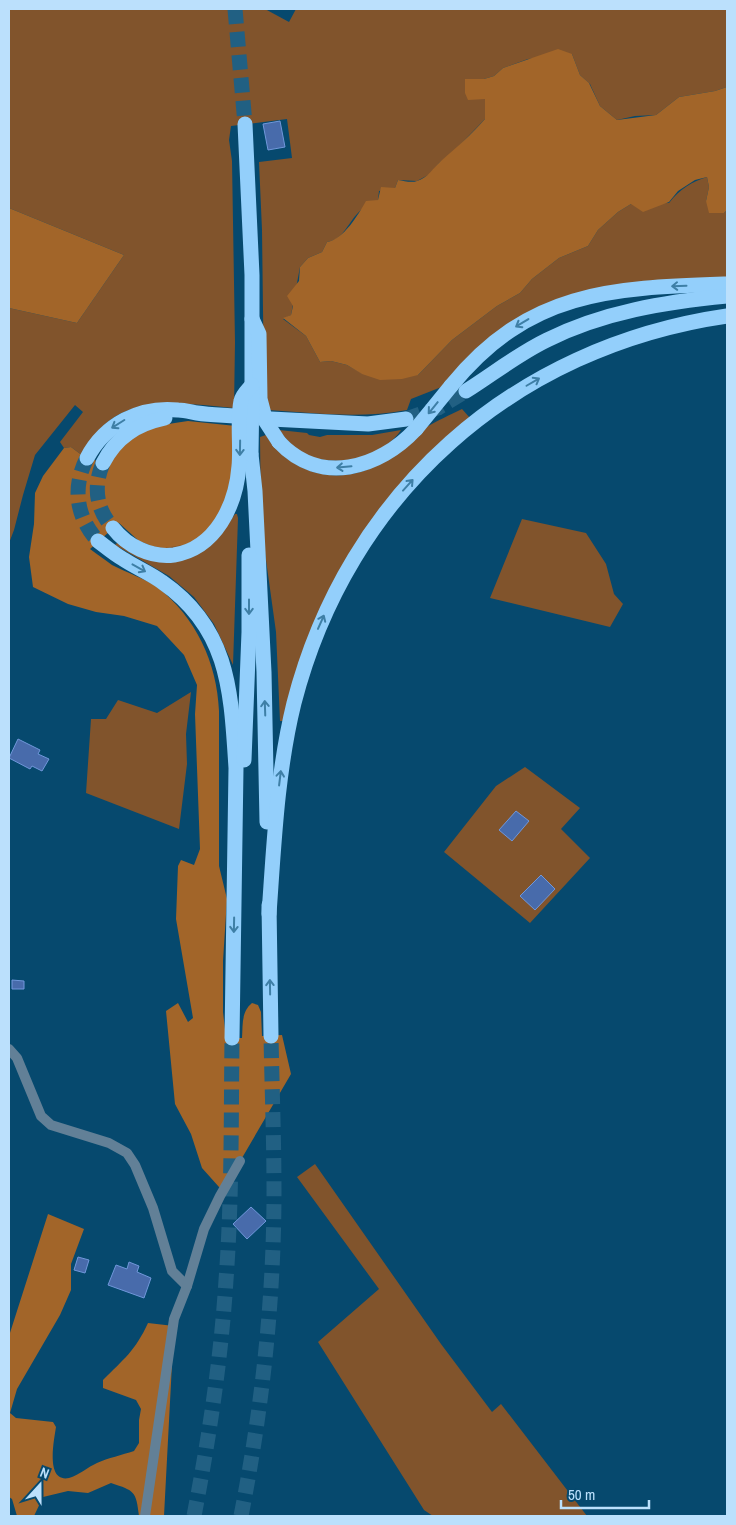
<svg xmlns="http://www.w3.org/2000/svg" width="736" height="1525" viewBox="0 0 736 1525" font-family="'Archivo Narrow',sans-serif">
<style>
.green{fill:#81542c}
.forest{fill:#a26529}
.building{fill:#486bab;stroke:#7097da}
.lines{fill:none;stroke-linecap:round;stroke-linejoin:round}
.highway-tunnel{stroke:#216083;stroke-width:15;stroke-dasharray:15 8;stroke-linecap:butt}
.street{stroke:#628097;stroke-width:10}
.highway{stroke:#93cffb;stroke-width:15}
.highway-bridge{stroke:#93cffb;stroke-width:15}
.oneway{stroke:#3e7fa6}
</style>
<rect width="100%" height="100%" fill="#06496e"/>
<!-- green -->
<g class="green">
<path d="M9,9H265L289,22L296,9H727V87L715,91L679,97L656,115L635,116L617,120L600,106L590,84L580,75L572,54L528,59L503,68L494,76L484,79H465L485,99V119L452,153L439,163L430,174L417,181L398,180L395,188L379,191L378,200C373,203 365,206 361,210C348,221 345,239 327,242L322,252L308,258L300,267L291,315L283,319L306,336L320,362L331,361L347,365L363,374L418,375L452,340L497,306L520,293L532,279L559,258L588,246L598,230L618,212L631,204L669,203C680,189 691,182 707,177L709,187L706,201L724,213L727,210V278L567,297L444,386L411,399L407,410C360,419 315,413 268,410L264,390L262,230L259,162L292,158L287,119L231,126L229,140L232,161L235,342L234,408C176,403 111,390 83,456L71,447L64,448L60,442L83,412L75,405L35,455L23,495L14,530L9,543V308L77,323L124,255L9,208Z"/>
<path d="M462,409L470,418L345,562L327,595L312,630L283,721H280L276,632L261,524L260,437L266,435C287,470 331,485 369,469C386,462 408,439 425,428C436,421 450,415 462,409Z"/>
<path d="M279,430L307,433L309,435L320,437L327,435H372L401,430C383,457 341,467 311,457C298,452 287,441 279,430Z"/>
<path d="M235,514H237L238,518L233,665L214,624L194,597L169,576L115,545L118,542L129,550L229,523Z"/>
<path d="M522,519L586,533L606,564L614,594L623,604L610,627L490,598Z"/>
<path d="M191,692L186,734L187,764L179,829L86,793L91,719H106L118,700L157,713Z"/>
<path d="M525,767L580,808L561,829L590,858L530,923L444,852L496,786Z"/>
<path d="M315,1164L441,1344L492,1412L501,1404L587,1516H433L424,1510L318,1342L379,1289L297,1177Z"/>
</g>
<!-- forest -->
<g class="forest">
<path d="M558,49L572,54L580,75L589,83L600,106L617,120L656,115L679,97L715,91L727,87V210L724,213H709L706,201L709,187L707,177L695,180L678,191L669,202L643,212L631,204L618,212L598,230L588,246L559,258L532,279L520,293L497,306L452,340L418,375L402,379L380,380L362,374L347,365L331,361L320,362L306,336L283,318L291,315L293,306L287,296L299,281L300,267L308,258L322,252L327,242C344,239 358,215 366,201L378,200L381,187L395,188L398,180C404,181 412,183 417,181C428,178 433,168 441,161C456,148 472,134 485,119V99L468,100L465,93V79H484L494,76L503,68Z"/>
<path d="M9,208L124,255L77,323L9,308Z"/>
<path d="M188,421L236,426L237,455L223,509L203,535L188,544L165,548L152,546L139,541L119,523L90,549C97,554 105,560 112,565C127,573 144,578 157,587C196,617 217,663 219,711V866L227,899L223,961V1012L226,1038H242C243,1025 241,1012 252,1003L258,1005L261,1012L262,1036L282,1035L291,1074L225,1187H219L202,1168L191,1134L175,1104L166,1011L178,1003L188,1022L193,1018L176,919L178,866L181,860L194,865L200,849L195,714L197,685L184,655L157,626L124,616L96,612L68,604L33,587L29,557L34,524L35,493L43,476L64,448L71,447L83,456L108,465C129,431 151,426 188,421Z"/>
<path d="M48,1214L84,1229L71,1264V1290L60,1315L17,1389L10,1413L16,1418L53,1422L56,1427C54,1440 45,1483 69,1478C79,1475 88,1467 97,1463C108,1458 122,1455 134,1451L139,1443V1420L141,1409L136,1400L103,1388V1380C124,1359 135,1351 148,1323L174,1326L164,1516H139C136,1491 135,1491 111,1483L88,1493L68,1491L43,1497L34,1516H17L12,1499L9,1497V1336Z"/>
</g>
<!-- building -->
<g class="building">
<path d="M280,121L285,147L268,150L263,124Z"/>
<path d="M18,739L40,750L38,754L49,759L42,771L32,766L30,769L9,758Z"/>
<path d="M516,811L529,821L512,841L499,830Z"/>
<path d="M541,875L555,889L535,910L520,896Z"/>
<path d="M12,980L24,981V989H12Z"/>
<path d="M251,1207L266,1221L247,1239L233,1224Z"/>
<path d="M78,1257L89,1260L85,1273L74,1270Z"/>
<path d="M129,1262L139,1266L137,1272L151,1278L144,1298L108,1285L116,1265L127,1269Z"/>
</g>
<g class="lines">
<!-- highway-tunnel -->
<g class="highway-tunnel">
<path d="M235,9L245,124"/>
<path d="M406,419L438,408L466,391"/>
<path d="M87,458C72,487 76,517 98,541"/>
<path d="M103,463C93,487 96,509 113,528"/>
<path d="M194,1516C209,1438 221,1360 226,1280C232,1200 231,1119 232,1038"/>
<path d="M241,1516C262,1410 274,1300 274,1192C274,1140 272,1088 271,1036"/>
</g>
<!-- street -->
<g class="street">
<path d="M9,1049L17,1058L41,1116L51,1125L109,1143L127,1153L135,1165L153,1208L172,1271L187,1286L174,1319L145,1516"/>
<path d="M187,1286L204,1229L220,1196L240,1161"/>
</g>
<!-- highway -->
<g class="highway">
<path d="M245,124L252,275V385"/>
<path d="M451,386C529,290 612,288 727,284"/>
<path d="M466,391C493,374 518,354 547,340C603,312 665,302 727,296"/>
<path d="M271,419L368,424L406,419"/>
<path d="M279,442C320,486 379,469 416,429"/>
<path d="M251,454L255,491L264,672L267,822"/>
<path d="M87,458C105,424 140,406 178,410C185,410 191,412 197,413C210,415 223,415 236,416"/>
<path d="M103,463C116,437 137,424 165,418"/>
<path d="M98,541C106,547 114,554 123,559C135,567 150,573 162,582C230,629 231,693 236,768L232,1038"/>
<path d="M244,760L249,632V555"/>
<path d="M269,905L271,1036"/>
<path d="M269,914C274,844 277,772 294,703C348,493 513,347 727,316"/>
</g>
<!-- highway-bridge -->
<g class="highway-bridge">
<path d="M252,319L259,334L260,399L266,422L279,442"/>
<path d="M416,429L451,386"/>
<path d="M251,454L252,389"/>
<path d="M113,528C127,546 151,558 174,555C216,548 236,505 239,466C241,447 237,419 241,401C242,395 248,390 252,385"/>
</g>
</g>
<!-- one-way arrows -->
<defs><path id="oneway-shaft" d="M-6 0H5M1.5-3L5.5 0L1.5 3" fill="none" stroke-width="1.6" stroke-linecap="round" stroke-linejoin="round" transform="scale(1.25)"/></defs>
<g class="oneway">
<use href="#oneway-shaft" transform="translate(679 286) rotate(178)"/>
<use href="#oneway-shaft" transform="translate(522 323) rotate(149)"/>
<use href="#oneway-shaft" transform="translate(533 382) rotate(-30)"/>
<use href="#oneway-shaft" transform="translate(433 408) rotate(129)"/>
<use href="#oneway-shaft" transform="translate(118 424) rotate(148)"/>
<use href="#oneway-shaft" transform="translate(240 448) rotate(91)"/>
<use href="#oneway-shaft" transform="translate(344 467) rotate(175)"/>
<use href="#oneway-shaft" transform="translate(408 485) rotate(-48)"/>
<use href="#oneway-shaft" transform="translate(139 568) rotate(29)"/>
<use href="#oneway-shaft" transform="translate(249 607) rotate(90)"/>
<use href="#oneway-shaft" transform="translate(321 622) rotate(-66)"/>
<use href="#oneway-shaft" transform="translate(265 708) rotate(-92)"/>
<use href="#oneway-shaft" transform="translate(280 778) rotate(-83)"/>
<use href="#oneway-shaft" transform="translate(234 925) rotate(91)"/>
<use href="#oneway-shaft" transform="translate(270 987) rotate(-91)"/>
</g>
<!-- border -->
<rect width="736" height="1525" fill="none" stroke="#bbe0fc" stroke-width="20"/>
<!-- north arrow -->
<g transform="translate(40 1485) rotate(21)" stroke="#06496e" stroke-width="4" paint-order="stroke">
<path d="M0-4L9 19L0 12L-9 19Z" fill="#bbe0fc"/>
<text y="-8" font-size="14" font-weight="bold" text-anchor="middle" fill="#bbe0fc">N</text>
</g>
<!-- scale -->
<path d="M561 1500v8h88v-8" fill="none" stroke="#bbe0fc" stroke-width="2.5"/>
<text x="568" y="1500" font-size="15" fill="#bbe0fc" stroke="#06496e" stroke-width="4" paint-order="stroke">50 m</text>
</svg>
